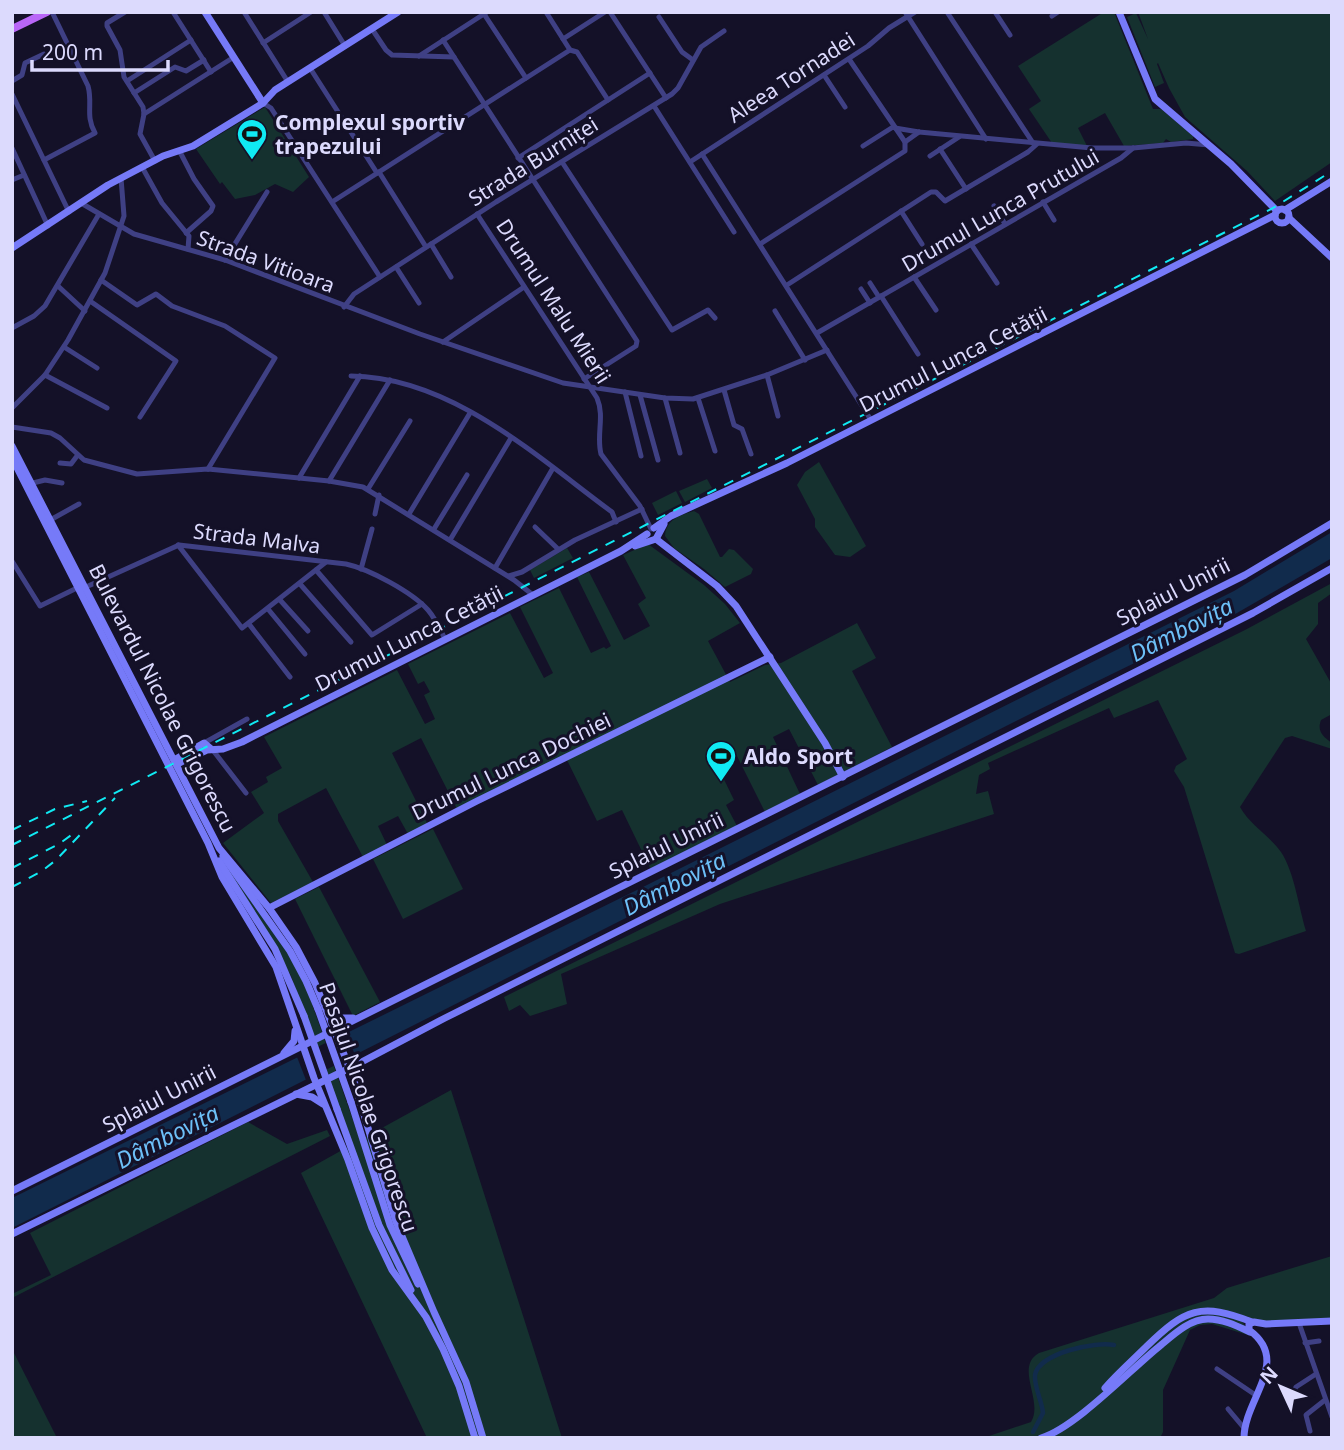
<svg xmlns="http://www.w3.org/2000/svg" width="1344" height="1450" viewBox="0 0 1344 1450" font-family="'Noto Sans',sans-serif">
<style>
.green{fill:#15312f}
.water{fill:#112b4c}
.pier{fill:#141128}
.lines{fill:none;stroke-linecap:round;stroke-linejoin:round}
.canal{stroke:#112b4c;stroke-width:4.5}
.street{stroke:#3f4084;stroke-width:5}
.secondary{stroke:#767af8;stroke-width:7}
.primary{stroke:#b966f8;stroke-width:8}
.rail{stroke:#10eaf3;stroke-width:2;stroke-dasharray:10 9;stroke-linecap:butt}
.secondary-bridge{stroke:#767af8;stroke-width:7}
.labels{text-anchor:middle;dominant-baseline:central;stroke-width:6;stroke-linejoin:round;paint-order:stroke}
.street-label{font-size:21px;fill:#dcdafd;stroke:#141128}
.poi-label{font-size:21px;font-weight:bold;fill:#dcdafd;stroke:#141128;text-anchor:start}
.water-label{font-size:23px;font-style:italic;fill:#6dc0f8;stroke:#141128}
</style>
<rect width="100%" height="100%" fill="#141128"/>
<!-- green -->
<g class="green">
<path d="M1104,12H1114L1153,109H1161L1193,136V139L1171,142L1166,139L1163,143L1124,146L1105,113L1078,128L1087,146L1052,143L1029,109L1041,101L1018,66Z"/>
<path d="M1138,12H1332V162L1275,201L1247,171L1185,117L1169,88L1158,63L1157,64L1164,83L1155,87L1127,17L1136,13L1148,39Z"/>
<path d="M265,107L309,177L293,192L275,184L255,195L235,199L222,182L220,184L196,149Z"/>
<path d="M819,462L866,546L850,557L835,555L815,527V519L797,485L805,472Z"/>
<path d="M707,479L712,488L685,502L679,491Z"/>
<path d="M676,491L682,503L658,515L652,503Z"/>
<path d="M694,511L699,514L720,557H722L729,549L734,550L753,569L751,574L725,587L704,569L674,548L665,536C666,519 681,515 694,511Z"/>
<path d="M648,544L704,585L725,604L740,623L708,641L730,682L765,665L781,663L857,623L876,658L852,671L892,747L818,785L789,729L773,737L800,794L765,812L735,752L715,761L734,800L726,805L737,826L651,870L622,810L597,821L565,756L457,809L421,738L392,753L428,825L408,834L398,816L378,826L387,845L363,857L326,788L278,814V821L313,882L271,903L223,843L264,813L251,792L268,782L266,777L282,768L264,737L397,670L425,724L435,719L424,695L430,692L424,681L418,684L408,664L510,613L544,678L553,673L520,607L559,588L591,653L604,647L606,649L611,646L577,577L589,572L624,640L650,626L638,604L646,598L623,555Z"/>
<path d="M567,548L573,558L534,578L530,570Z"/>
<path d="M1332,583V593L1318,603V624L1306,639L1332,685V714L1321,720C1317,731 1322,736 1332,743V749L1292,736L1285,738L1240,807C1250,825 1269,835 1281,852C1294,871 1299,908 1306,931L1239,954L1235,953L1184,787L1174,771L1176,766L1187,759L1158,700L1114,718L1109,708L988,763L990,769L979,775L976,794L988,791L994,814L720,904L561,974L567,1004L530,1016L520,1005L509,1011L504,997L1245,630Z"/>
<path d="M433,829L463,889L403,919L373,859Z"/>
<path d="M222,860L291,958L306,987L360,1140L451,1090L562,1438H427L301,1173L353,1144L291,976Z"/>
<path d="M319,887L380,1002L353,1016L295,899Z"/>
<path d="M248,1122L287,1144L327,1130L330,1136L12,1298V1294L51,1275L30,1233Z"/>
<path d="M1332,1256V1319L1266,1323L1258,1319L1252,1320L1247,1316L1242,1321L1251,1336L1212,1324L1200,1325L1190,1330L1163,1390V1432L1160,1438H983L1031,1422C1044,1401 1014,1367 1039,1353L1214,1298L1227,1288Z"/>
<path d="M12,1349L57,1438H12Z"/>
</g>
<!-- water -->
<path class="water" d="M1332,532V558L1237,613L1030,714L12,1228V1198L643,887L1234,591Z"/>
<!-- pier -->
<path class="pier" d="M346,1033L355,1055L306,1080L297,1057Z"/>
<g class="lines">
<!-- canal -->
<path class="canal" d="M1033,1432L1043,1413C1042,1401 1034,1387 1035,1375C1039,1353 1096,1341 1114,1345"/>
<!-- street -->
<g class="street">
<path d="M125,12L107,23V26L120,50L124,77L143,107L144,114L140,134L155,161"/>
<path d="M173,12L211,72"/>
<path d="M244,12L288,82"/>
<path d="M324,12L345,46"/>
<path d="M546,12L570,50L577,52L608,100"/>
<path d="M610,12L666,98"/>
<path d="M905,12L986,139"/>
<path d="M947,12L1033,143"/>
<path d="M995,12L1010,35"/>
<path d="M484,14L526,78"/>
<path d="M1052,16L1058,12"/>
<path d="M659,17L682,52L693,60"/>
<path d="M372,29L386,50L392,55L454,57"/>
<path d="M563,39L605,12"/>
<path d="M443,40L637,341L636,346L584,379"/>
<path d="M263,43L311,12"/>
<path d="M419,56L487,12"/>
<path d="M310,68L377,173"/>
<path d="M824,75L845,107"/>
<path d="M12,81L22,75L25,63L44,54"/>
<path d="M127,81L191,40"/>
<path d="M134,93L175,67L186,71L204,60"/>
<path d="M12,94L69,212"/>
<path d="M263,103L271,108L380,277"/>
<path d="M654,106L734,232"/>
<path d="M144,114L234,57"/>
<path d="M895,128L919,132L1092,148H1133L1186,143L1209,145"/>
<path d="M905,142L919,132"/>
<path d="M863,146L893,127"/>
<path d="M12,148L48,226"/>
<path d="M940,149L966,189"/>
<path d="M180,152L194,179L213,206L211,211L186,233"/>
<path d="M702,154L871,420"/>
<path d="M930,156L959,137"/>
<path d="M518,158L650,73"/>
<path d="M44,160L95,133C85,115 93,104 88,86L52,12"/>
<path d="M562,162L672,330L708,310L715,318"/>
<path d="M690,162L868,46L889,28L915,12"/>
<path d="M142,167L162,203L189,236L188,249"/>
<path d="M379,172L426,247"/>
<path d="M12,180L24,175"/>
<path d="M332,202L570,50"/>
<path d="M1043,202L1054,220"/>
<path d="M81,203L134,234L225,260L420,334L563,383L665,398L693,399L767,375L827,350"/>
<path d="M994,206L1005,224"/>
<path d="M901,211L922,244"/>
<path d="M477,214L597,398C605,417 596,435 601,454L640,506L651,529"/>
<path d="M431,244L451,277"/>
<path d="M760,244L905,151V142L849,59"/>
<path d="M971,244L997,283"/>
<path d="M225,260L267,192"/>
<path d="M396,267L419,303"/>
<path d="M914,277L936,310"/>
<path d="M101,280L137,305L156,294L172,306L225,326L275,358L208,469"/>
<path d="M870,283L879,297"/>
<path d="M787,285L931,192H936L945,201L1028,152L1037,144"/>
<path d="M58,286L85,311"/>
<path d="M861,289L870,303"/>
<path d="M881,296L918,354"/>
<path d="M90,301L176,361L140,417"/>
<path d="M344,307L354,294L496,202L672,94L678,88L701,47L724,31"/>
<path d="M775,311L805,360"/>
<path d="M12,328L34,316L45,306L99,214"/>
<path d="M817,333L1121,158L1133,148"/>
<path d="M443,342L524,287"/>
<path d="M64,347L97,368"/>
<path d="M45,375L107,408"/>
<path d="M767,375L778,416"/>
<path d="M351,376C451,377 536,456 612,512L616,522"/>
<path d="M724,390L734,425L742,429L751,454"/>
<path d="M625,392L641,456"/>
<path d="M640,395L658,460"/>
<path d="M665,398L680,453"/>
<path d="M698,398L715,451"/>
<path d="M12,408L45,375L68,340L105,273L124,216L121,178"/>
<path d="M12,427L51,433L60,438L84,460L137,474L208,469L329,481L363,487L514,580L533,595"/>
<path d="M60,463L71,464L77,456"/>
<path d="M299,478L360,376"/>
<path d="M329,481L390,380"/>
<path d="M33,483L45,480L62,483"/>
<path d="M368,489L410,421"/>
<path d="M375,514L379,495"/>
<path d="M409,514L470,413"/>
<path d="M52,519L79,504"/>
<path d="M535,527L558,549"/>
<path d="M434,529L467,475"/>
<path d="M450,540L511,438"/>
<path d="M178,545L242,628L326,562"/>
<path d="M12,561L40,606L79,587"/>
<path d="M495,568L553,468"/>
<path d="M361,569L372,529"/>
<path d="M316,570L372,635L422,604"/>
<path d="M509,576L522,572L575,540L642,509"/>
<path d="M300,584L351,642"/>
<path d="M86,587L179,545L346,564C369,569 412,592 428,610C435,618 440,629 445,639"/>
<path d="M280,600L308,631"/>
<path d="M268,609L305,654"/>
<path d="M249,624L290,677"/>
<path d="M204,743L247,719"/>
<path d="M212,749L246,793"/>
<path d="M1299,1323L1332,1417"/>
<path d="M1305,1343L1319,1341"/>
<path d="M1217,1369L1257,1396"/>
<path d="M1294,1392L1296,1387L1316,1374"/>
<path d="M1228,1409L1244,1428"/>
<path d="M1310,1431L1306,1415L1325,1400"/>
</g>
<!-- secondary -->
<g class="secondary">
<path d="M205,12L263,103"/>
<path d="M1119,12L1155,99L1231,164L1277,211"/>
<circle cx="1282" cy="216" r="7"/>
<path d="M1285,210L1332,181"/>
<path d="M1289,218L1332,258"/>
<path d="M12,248L108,185L163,156L193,146L263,103L275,90L398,12"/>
<path d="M12,446L219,848L269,908L296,947L315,983L352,1074L396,1222L434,1312L466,1382L483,1438"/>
<path d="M12,458L208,843L222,877L276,967L314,1078L348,1160L372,1228L392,1270L426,1317L443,1349L459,1386L475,1438"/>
<path d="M654,528L671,516L787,463L1275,215"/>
<path d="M656,539L717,586L736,606L825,743L843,777"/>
<path d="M635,546L656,539L664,524"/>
<path d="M174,760L204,743L211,749"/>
<path d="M177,764L207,750L223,749L242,742L621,551L647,534"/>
<path d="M223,856L290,951L306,981L318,1009"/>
<path d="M219,861L275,949L304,1016"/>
<path d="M269,908L477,801L770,657"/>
<path d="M329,1011L338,1018H353"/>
<path d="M284,1053L294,1041L295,1031"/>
<path d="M296,1094L312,1097L323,1104"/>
<path d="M351,1102L390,1225L418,1284"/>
<path d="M337,1109L379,1225L411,1290"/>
<path d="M12,1191L1245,575L1332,523"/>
<path d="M12,1234L354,1066L445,1018L1253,613L1332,568"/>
<path d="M1105,1388C1118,1373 1133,1360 1147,1346C1185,1309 1201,1302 1252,1322"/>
<path d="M1041,1438C1075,1428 1131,1369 1161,1345C1174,1334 1190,1319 1208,1319C1223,1319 1237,1326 1250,1332"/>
<path d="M1244,1438C1244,1399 1292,1361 1249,1330V1324L1254,1322L1266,1324L1332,1321"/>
</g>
<!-- primary -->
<path class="primary" d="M12,29L47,12"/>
<!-- rail -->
<g class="rail">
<path d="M12,830L55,809L87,801"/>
<path d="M12,845L1273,208L1332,171"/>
<path d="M12,868L59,844L74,833"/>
<path d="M12,887L42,871L56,860L115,798"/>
</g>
<!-- secondary-bridge -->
<g class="secondary-bridge">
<path d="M318,1009L351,1102"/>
<path d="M304,1016L337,1109"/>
</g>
</g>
<!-- icons -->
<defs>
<g id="stadium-pin" transform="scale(1.575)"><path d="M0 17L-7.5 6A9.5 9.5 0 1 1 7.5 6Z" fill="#10eaf3" stroke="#141128"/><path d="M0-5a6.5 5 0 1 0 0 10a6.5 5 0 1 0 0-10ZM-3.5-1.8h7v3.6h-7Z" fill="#111"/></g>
</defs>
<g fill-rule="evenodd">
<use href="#stadium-pin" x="252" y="134"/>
<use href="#stadium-pin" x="721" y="756"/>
</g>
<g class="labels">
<!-- street labels -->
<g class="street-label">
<text transform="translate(791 77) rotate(-33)">Aleea Tornadei</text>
<text transform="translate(533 161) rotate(-32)">Strada Burniței</text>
<text transform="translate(1000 210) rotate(-30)">Drumul Lunca Prutului</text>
<text transform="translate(266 261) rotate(20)">Strada Vitioara</text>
<text transform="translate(554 301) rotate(57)">Drumul Malu Mierii</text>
<text transform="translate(953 359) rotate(-27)">Drumul Lunca Cetății</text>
<text transform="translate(257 538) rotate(7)">Strada Malva</text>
<text transform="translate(1173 591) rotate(-27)">Splaiul Unirii</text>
<text transform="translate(409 638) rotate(-27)">Drumul Lunca Cetății</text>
<text transform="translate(163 698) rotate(63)">Bulevardul Nicolae Grigorescu</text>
<text transform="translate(511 766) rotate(-26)">Drumul Lunca Dochiei</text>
<text transform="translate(666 845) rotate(-26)">Splaiul Unirii</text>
<text transform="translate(159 1098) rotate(-27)">Splaiul Unirii</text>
<text transform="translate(369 1107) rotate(71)">Pasajul Nicolae Grigorescu</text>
</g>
<!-- poi labels -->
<g class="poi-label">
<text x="275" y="122">Complexul sportiv<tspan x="275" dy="24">trapezului</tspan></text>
<text x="744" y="756">Aldo Sport</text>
</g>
<!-- water labels -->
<g class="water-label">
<text transform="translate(1181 629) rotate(-27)">Dâmbovița</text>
<text transform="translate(674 883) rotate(-27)">Dâmbovița</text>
<text transform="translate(167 1136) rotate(-27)">Dâmbovița</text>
</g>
</g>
<!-- border -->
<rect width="1344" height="1450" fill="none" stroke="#dcdafd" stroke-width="28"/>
<!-- north arrow -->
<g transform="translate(1281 1387) rotate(314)" stroke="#141128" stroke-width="5" paint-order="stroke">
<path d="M0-5L12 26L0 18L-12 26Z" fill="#dcdafd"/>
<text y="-10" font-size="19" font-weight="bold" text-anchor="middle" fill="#dcdafd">N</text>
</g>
<!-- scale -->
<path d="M32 60v10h136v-10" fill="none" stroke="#dcdafd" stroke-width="3.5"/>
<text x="42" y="60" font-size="21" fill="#dcdafd" stroke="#141128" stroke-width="5" paint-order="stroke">200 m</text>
</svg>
